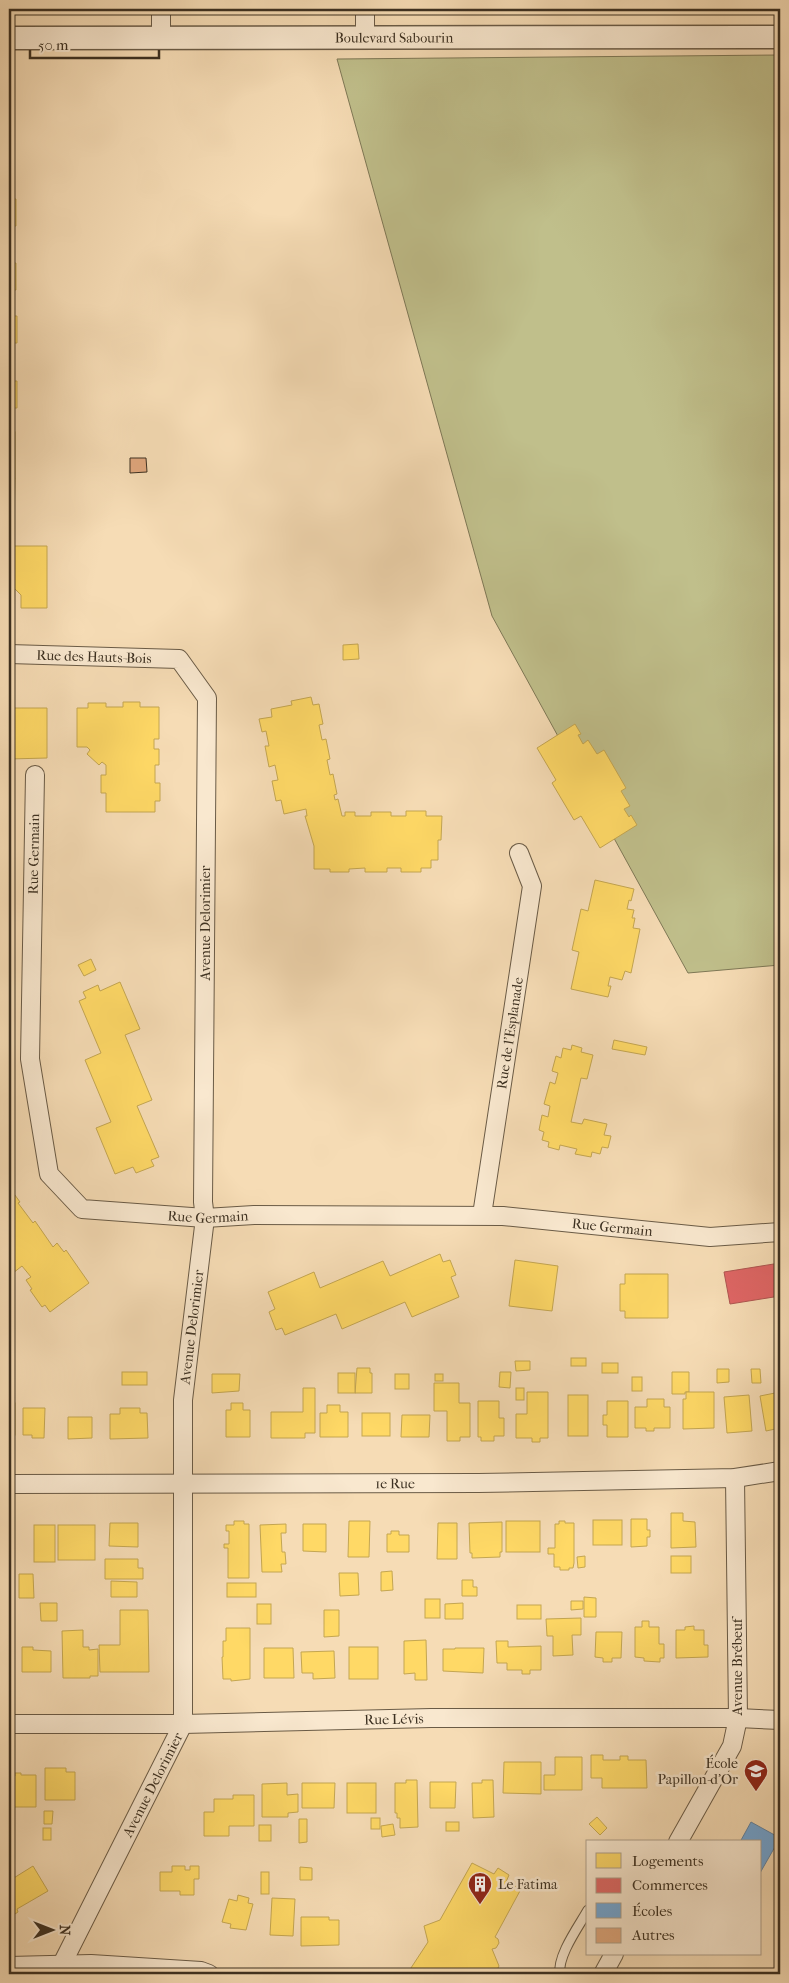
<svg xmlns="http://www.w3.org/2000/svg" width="789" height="1983" viewBox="0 0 789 1983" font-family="'IM FELL French Canon',serif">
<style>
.green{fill:#c0bf8b;stroke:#7e7856}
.homes{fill:#ffd966;stroke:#c4a651}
.shops{fill:#e06666;stroke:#af5651}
.schools{fill:#6fa8dc;stroke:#6084a4}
.building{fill:#e0a77d;stroke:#3c3021}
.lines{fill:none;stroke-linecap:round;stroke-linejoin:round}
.service-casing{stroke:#6a5b46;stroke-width:11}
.minor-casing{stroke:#6a5b46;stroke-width:20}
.tertiary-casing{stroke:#6a5b46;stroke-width:25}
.service{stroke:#f9e8cf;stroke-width:9}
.minor{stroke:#f9e8cf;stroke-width:18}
.tertiary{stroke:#f9e8cf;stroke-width:22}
.labels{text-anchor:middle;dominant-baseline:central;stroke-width:5;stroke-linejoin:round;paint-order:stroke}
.street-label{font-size:14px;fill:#3c3021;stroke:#f9e8cf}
.poi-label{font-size:14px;fill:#3c3021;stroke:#f9e8cf;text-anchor:end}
</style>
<rect width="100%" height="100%" fill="#f6dcb5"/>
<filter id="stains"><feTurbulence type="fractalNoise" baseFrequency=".004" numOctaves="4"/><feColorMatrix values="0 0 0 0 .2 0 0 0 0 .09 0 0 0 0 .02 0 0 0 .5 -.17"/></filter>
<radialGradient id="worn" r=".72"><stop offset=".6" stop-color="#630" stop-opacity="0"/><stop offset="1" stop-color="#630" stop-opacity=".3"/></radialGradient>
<!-- green -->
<path class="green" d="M780,55V965L688,973L492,616L337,59Z"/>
<!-- homes -->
<g class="homes">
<rect x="9" y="84" width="4" height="45"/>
<rect x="9" y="129" width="4" height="46"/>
<path d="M9,199H16V226H13V245H9Z"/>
<path d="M9,245H13V263H16V290H9Z"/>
<path d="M9,316H17V343H14V362H9Z"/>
<path d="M9,362H14V381H17V408H9Z"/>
<rect x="9" y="432" width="6" height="46"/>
<path d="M9,478H15L14,524H9Z"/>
<path d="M9,546H47V608H21V595L9,583Z"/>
<path d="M358,644L359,659L343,660V645Z"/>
<path d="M311,697L313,705L319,704L323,724L319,725L322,740L326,739L330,759L327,760L330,775L333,774L337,794L334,795L335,800L338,799L342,816H345V812H355V816H371V812H391V816H406V811H426V816H442L441,840H438V860H431V868H421V872H401V868H387V872H365V868L349,869V872H330V869H314V846L305,816H307L306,809L284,814L281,800L276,801L272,781L278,780L275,765L269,767L265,746H269L266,731L262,732L259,719L272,717L271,709L292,705L291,701Z"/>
<path d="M123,702H140V707H159V739H154V749H159V765H155V783H160V801H155V812H106V793H101V775H106V765L102,762L99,765L87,754L90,750L87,747H77V708H88V703H106V707H123Z"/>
<path d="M9,708H47V758L9,759Z"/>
<path d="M575,724L581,734L578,735L583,744L588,740L597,754L604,750L626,788L621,791L630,806L624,809L629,817L631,815L637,825L600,848L581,816L574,820L552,783L556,780L537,748Z"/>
<path d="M595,880L634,889L631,901L629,900L627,909L634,910L632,918H635L633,928L640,929L631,973L625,971L622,980L610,977L608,986H611L608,997L571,989L579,952L572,950L581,909L588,911Z"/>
<path d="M91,959L96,970L84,976L78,965Z"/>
<path d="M120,982L140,1029L125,1035L152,1100L137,1106L159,1157L151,1160L154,1166L136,1173L133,1167L115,1174L96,1128L111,1122L85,1060L101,1053L79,1001L86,998L83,992L98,985L100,991Z"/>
<path d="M614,1040L647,1047L645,1055L612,1049Z"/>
<path d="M572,1045L582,1048L581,1052L593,1055L587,1079L581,1078L571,1122L582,1124L584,1119L607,1124L604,1135L611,1136L608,1148L602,1147L600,1154L592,1152L591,1157L575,1154L577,1149L560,1145L559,1150L548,1147L549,1142L542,1140L544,1132L539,1130L542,1115L548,1117L550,1106L544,1104L550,1082L555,1084L558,1073L552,1071L556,1056L561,1058L563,1048L571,1050Z"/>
<path d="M9,1190L11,1193L12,1191L20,1202L18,1203L33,1223L35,1221L53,1247L57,1243L64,1252L66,1250L89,1283L50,1312L45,1305L42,1307L30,1290L32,1289L26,1280L31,1277L22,1266L13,1273L9,1267Z"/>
<path d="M440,1254L443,1262L450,1260L456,1275L451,1277L459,1297L412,1317L405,1302L342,1329L336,1314L285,1335L282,1328L276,1330L269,1312L275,1309L268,1292L314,1272L320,1288L383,1261L390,1276Z"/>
<path d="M515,1260L558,1266L552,1311L509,1306Z"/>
<path d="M625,1274H668V1318H625V1311H620V1284H625Z"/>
<rect x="571" y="1358" width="15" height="8"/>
<path d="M515,1361H530V1370L516,1371Z"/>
<rect x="602" y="1363" width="16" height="10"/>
<path d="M357,1368H370V1373H372V1393H355Z"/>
<path d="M717,1369H729V1382L717,1383Z"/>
<path d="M751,1369H760L761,1383H752Z"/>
<rect x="122" y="1372" width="25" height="13"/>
<path d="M500,1372H511L510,1388L499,1387Z"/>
<path d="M672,1372H689V1392H685V1394H672Z"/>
<rect x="338" y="1373" width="17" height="20"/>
<path d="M212,1374H240L239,1391L212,1393Z"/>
<rect x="395" y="1374" width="14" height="15"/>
<rect x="435" y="1374" width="8" height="7"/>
<rect x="632" y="1377" width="10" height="14"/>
<path d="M434,1383H459V1403H470V1437H460V1441H447V1411H434Z"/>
<path d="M303,1388H315V1433H305V1438H271V1412H303Z"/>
<rect x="516" y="1388" width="8" height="12"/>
<path d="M527,1392H548V1438H540V1442H532V1438H516V1414H527Z"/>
<path d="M686,1392H714V1428L683,1429V1399H686Z"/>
<path d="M780,1392V1428L766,1431L760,1396Z"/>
<rect x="568" y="1395" width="20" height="41"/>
<path d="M749,1395L752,1431L727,1433L724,1397Z"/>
<path d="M647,1399H664V1407H670V1428H654V1431H646V1428H635V1407H647Z"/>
<path d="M478,1401H499V1418H504V1436H494V1441H481V1437H478Z"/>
<path d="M607,1401H628V1437H607V1425H603V1415H607Z"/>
<rect x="9" y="1403" width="6" height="32"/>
<path d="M231,1403H243V1410H250V1437H226V1410H231Z"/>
<path d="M327,1405H340V1412H348V1437H320V1413H327Z"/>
<path d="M23,1408H45L44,1438H32V1435H23Z"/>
<path d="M120,1408H140V1413H147L148,1438L110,1439V1414H120Z"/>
<rect x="362" y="1413" width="28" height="23"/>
<path d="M402,1415H430L429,1437H401Z"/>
<path d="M68,1417H92V1438L68,1439Z"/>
<path d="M671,1513H683V1521L695,1522L696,1547L671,1548Z"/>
<path d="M631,1519H647V1530H650V1537H647V1546L631,1547Z"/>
<rect x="593" y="1520" width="29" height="25"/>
<path d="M234,1521H244V1524H249V1578H228V1548H224V1544H229V1531H226V1525H234Z"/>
<path d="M349,1521H370L369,1557H348Z"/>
<rect x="506" y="1521" width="34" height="31"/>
<path d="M559,1521H565V1523H574V1563L573,1568H569V1570H560V1567H554V1554H548V1548H555V1524H559Z"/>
<path d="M502,1522V1552H500V1557L472,1558V1553H470L469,1523Z"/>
<path d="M110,1523H138V1547L109,1546Z"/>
<path d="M438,1523H457V1559H437Z"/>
<path d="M286,1524V1533H281L282,1552H285L286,1564H281L282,1572H262L260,1525Z"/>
<path d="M303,1524H326V1552L303,1551Z"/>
<rect x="9" y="1525" width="4" height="36"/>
<rect x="34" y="1525" width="21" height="37"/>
<rect x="58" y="1525" width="37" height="35"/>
<path d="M391,1531H399V1535H409V1552H387V1534H391Z"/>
<path d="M585,1556V1567L578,1568L577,1557Z"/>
<rect x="671" y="1556" width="20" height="17"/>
<path d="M105,1559H138V1568H143V1579H105Z"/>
<path d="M392,1571L393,1590L381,1591V1572Z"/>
<path d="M339,1573H358L359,1595L340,1596Z"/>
<path d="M19,1574H33L34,1598H19Z"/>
<path d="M462,1580H473V1587H477V1596H462Z"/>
<path d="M111,1581L137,1582V1597H111Z"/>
<rect x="227" y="1583" width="29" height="14"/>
<path d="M584,1597L596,1598V1617H584Z"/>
<rect x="425" y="1599" width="15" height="19"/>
<path d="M571,1601H583V1609L571,1610Z"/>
<path d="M40,1603H57V1621H41Z"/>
<path d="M463,1603V1619H445V1604Z"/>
<rect x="257" y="1604" width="14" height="20"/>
<rect x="517" y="1605" width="24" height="14"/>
<path d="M120,1610H148L149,1672H100L99,1645H120Z"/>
<path d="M324,1610H339V1636L324,1637Z"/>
<path d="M581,1618V1635H572L573,1655L553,1656V1636H547L546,1619Z"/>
<path d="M642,1621H649V1627H659V1644H664V1658H660V1662L644,1661V1658L635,1657V1627H642Z"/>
<path d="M694,1626V1630H704V1645H708V1657L676,1658V1630H685V1627Z"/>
<path d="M226,1628H250V1679L231,1681V1679H223L222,1657H223V1641H226Z"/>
<path d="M83,1630V1647H89V1650L98,1649V1676H90V1678H63L62,1631Z"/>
<path d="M596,1632H622L621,1658H612V1662H603V1658L595,1657Z"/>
<path d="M426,1640L427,1680H415V1673L404,1674V1641Z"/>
<path d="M496,1641H508V1647L541,1646V1670H530V1674H522V1670H507V1663H497Z"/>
<path d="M22,1647H33V1650L51,1651V1672H22Z"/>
<rect x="349" y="1647" width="29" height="32"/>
<path d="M264,1648H293L294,1678H264Z"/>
<path d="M455,1648H484L483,1673L443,1671V1649H455Z"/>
<path d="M334,1651L335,1678L313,1679V1673H302L301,1652Z"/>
<path d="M591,1755H603V1760H620V1756H628V1760H646L647,1788H602V1778H591Z"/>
<path d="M555,1757H582V1790H544V1775H555Z"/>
<path d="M504,1762H541V1794L503,1793Z"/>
<path d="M45,1768H66V1772H75V1800H45Z"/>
<path d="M15,1773H21V1775H36V1807H11V1800H9V1786H12V1776H15Z"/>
<path d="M406,1780H417L418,1827L400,1828V1818H397V1813H395V1783H406Z"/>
<path d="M482,1780H493L494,1817L473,1818L472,1783H482Z"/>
<path d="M430,1782H456L455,1808H430Z"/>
<path d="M287,1783V1795L298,1794V1812L288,1813V1817H262V1784Z"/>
<path d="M302,1783H335L334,1808H302Z"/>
<rect x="347" y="1783" width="29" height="30"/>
<path d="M233,1795H254V1826H229V1836H204V1812H214V1799H233Z"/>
<path d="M44,1811H53L52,1824H44Z"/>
<path d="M597,1817L607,1828L600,1835L589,1824Z"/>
<rect x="371" y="1818" width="9" height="11"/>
<path d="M299,1819H307V1842L299,1843Z"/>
<rect x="446" y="1822" width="13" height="9"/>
<path d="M393,1824L395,1835L382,1837L381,1826Z"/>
<rect x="259" y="1825" width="12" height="16"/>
<rect x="43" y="1828" width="8" height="12"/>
<path d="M472,1863L494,1874L498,1868L509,1875L506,1882L521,1889L495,1937L498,1939L499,1943L496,1948L492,1949L499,1966L497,1970L480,1971V1974H407L428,1942L424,1926L440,1920Z"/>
<path d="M33,1866L48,1891L17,1909L18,1912L9,1918V1881Z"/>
<path d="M172,1866H185V1870H190V1866H199V1879H194V1895H180V1891H160V1872H172Z"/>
<path d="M300,1867L312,1868V1880H300Z"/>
<rect x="261" y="1872" width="8" height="22"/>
<path d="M238,1895L249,1898L248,1903L253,1904L246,1930L230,1928L231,1924L222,1922L229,1899L237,1901Z"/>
<path d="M272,1898L295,1899L293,1936L270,1935Z"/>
<path d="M301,1917H329V1920H339V1945L301,1946Z"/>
</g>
<!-- shops -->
<path class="shops" d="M780,1263V1296L730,1304L724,1272Z"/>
<!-- schools -->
<path class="schools" d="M751,1822L780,1838L760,1873V1842H740Z"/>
<!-- building -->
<path class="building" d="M130,458H146L147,472L130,473Z"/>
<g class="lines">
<!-- service casing -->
<g class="service-casing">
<path id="service" d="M560,1974C557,1956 579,1926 588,1910"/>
</g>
<!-- minor casing -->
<g class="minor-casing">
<g id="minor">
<path d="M161,9V38"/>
<path d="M365,9V38"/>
<path id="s1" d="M9,654L179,659L207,698L203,1202L205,1218L183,1400V1724L57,1974"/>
<path id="s2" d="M35,775L30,1059L49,1174L82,1209L205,1218L254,1215L503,1216L710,1237L780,1232"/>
<path id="s3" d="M482,1215L532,886L519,853"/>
<path id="s4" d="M9,1484L478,1483L735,1478L780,1471"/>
<path id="s5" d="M9,1724H183L431,1718H738L780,1720"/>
<path d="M678,1842L732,1746L738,1718L735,1478"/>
<path d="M9,1966L91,1964L201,1971L209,1974"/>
<path d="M603,1974L614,1954"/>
</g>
</g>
<!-- tertiary casing -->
<g class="tertiary-casing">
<g id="tertiary">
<path id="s6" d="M9,38L780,37"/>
</g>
</g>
<!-- service -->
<use href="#service" class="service"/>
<!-- minor -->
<use href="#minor" class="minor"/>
<!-- tertiary -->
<use href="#tertiary" class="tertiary"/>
</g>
<!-- icons -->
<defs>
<g id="school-pin" transform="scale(1.25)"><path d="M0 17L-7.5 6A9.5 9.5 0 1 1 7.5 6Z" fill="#8f2418" stroke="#f9e8cf"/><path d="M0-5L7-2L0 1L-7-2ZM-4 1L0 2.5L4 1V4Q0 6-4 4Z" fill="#fff"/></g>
<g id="building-pin" transform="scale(1.25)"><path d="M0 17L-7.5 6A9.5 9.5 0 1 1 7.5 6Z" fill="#8f2418" stroke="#f9e8cf"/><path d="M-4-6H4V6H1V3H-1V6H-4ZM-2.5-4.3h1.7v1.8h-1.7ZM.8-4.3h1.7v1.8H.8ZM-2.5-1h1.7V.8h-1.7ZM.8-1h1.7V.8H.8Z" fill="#fff"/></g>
</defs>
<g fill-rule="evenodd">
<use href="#school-pin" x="756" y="1771"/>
<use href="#building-pin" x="480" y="1884"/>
</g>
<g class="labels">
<!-- street labels -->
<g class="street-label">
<text stroke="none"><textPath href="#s6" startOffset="385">Boulevard Sabourin</textPath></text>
<text stroke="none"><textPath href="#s1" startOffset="85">Rue des Hauts-Bois</textPath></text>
<text transform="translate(34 854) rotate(-89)">Rue Germain</text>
<text transform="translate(205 923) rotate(-90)">Avenue Delorimier</text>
<text stroke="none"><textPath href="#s3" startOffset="184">Rue de l'Esplanade</textPath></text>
<text stroke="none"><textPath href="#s2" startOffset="575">Rue Germain</textPath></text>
<text stroke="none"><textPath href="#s2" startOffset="980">Rue Germain</textPath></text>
<text transform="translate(192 1327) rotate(-83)">Avenue Delorimier</text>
<text stroke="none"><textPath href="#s4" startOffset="386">1e Rue</textPath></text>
<text transform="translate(737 1667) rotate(-90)">Avenue Brébeuf</text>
<text stroke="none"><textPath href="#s5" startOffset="385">Rue Lévis</textPath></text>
<text transform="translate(153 1785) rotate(-63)">Avenue Delorimier</text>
</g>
<!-- poi labels -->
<g class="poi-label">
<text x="738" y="1763">École<tspan x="738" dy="16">Papillon-d'Or</tspan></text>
<text x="498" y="1884" text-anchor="start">Le Fatima</text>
</g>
</g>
<!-- margin -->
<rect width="789" height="1983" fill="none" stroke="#f6dcb5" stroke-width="30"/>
<rect x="10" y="10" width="769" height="1963" fill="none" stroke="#3c3021" stroke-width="2.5"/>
<rect x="15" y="15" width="759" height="1953" fill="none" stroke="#3c3021"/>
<!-- legend -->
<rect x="586" y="1840" width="175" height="115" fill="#f9e8cf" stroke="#ad9e89"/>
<rect x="596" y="1853" width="25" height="15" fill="#ffd966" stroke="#ad9e89"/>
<text x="632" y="1866" font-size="15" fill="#3c3021">Logements</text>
<rect x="596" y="1878" width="25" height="15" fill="#e06666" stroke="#ad9e89"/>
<text x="632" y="1890" font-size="15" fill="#3c3021">Commerces</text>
<rect x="596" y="1903" width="25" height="15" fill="#6fa8dc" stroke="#ad9e89"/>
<text x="632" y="1916" font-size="15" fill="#3c3021">Écoles</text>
<rect x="596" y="1928" width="25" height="15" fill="#e0a77d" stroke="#ad9e89"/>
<text x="632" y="1940" font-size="15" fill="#3c3021">Autres</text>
<!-- north arrow -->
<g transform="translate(52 1930) rotate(90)" stroke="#f9e8cf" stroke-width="4" paint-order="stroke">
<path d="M0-4L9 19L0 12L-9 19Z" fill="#3c3021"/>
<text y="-8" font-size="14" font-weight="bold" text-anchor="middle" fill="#3c3021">N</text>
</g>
<!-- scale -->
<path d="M30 50v8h129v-8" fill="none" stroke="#3c3021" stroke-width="2.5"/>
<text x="38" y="50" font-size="15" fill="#3c3021" stroke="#f9e8cf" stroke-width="4" paint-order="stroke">50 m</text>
<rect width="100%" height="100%" filter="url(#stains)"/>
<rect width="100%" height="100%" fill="url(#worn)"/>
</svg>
